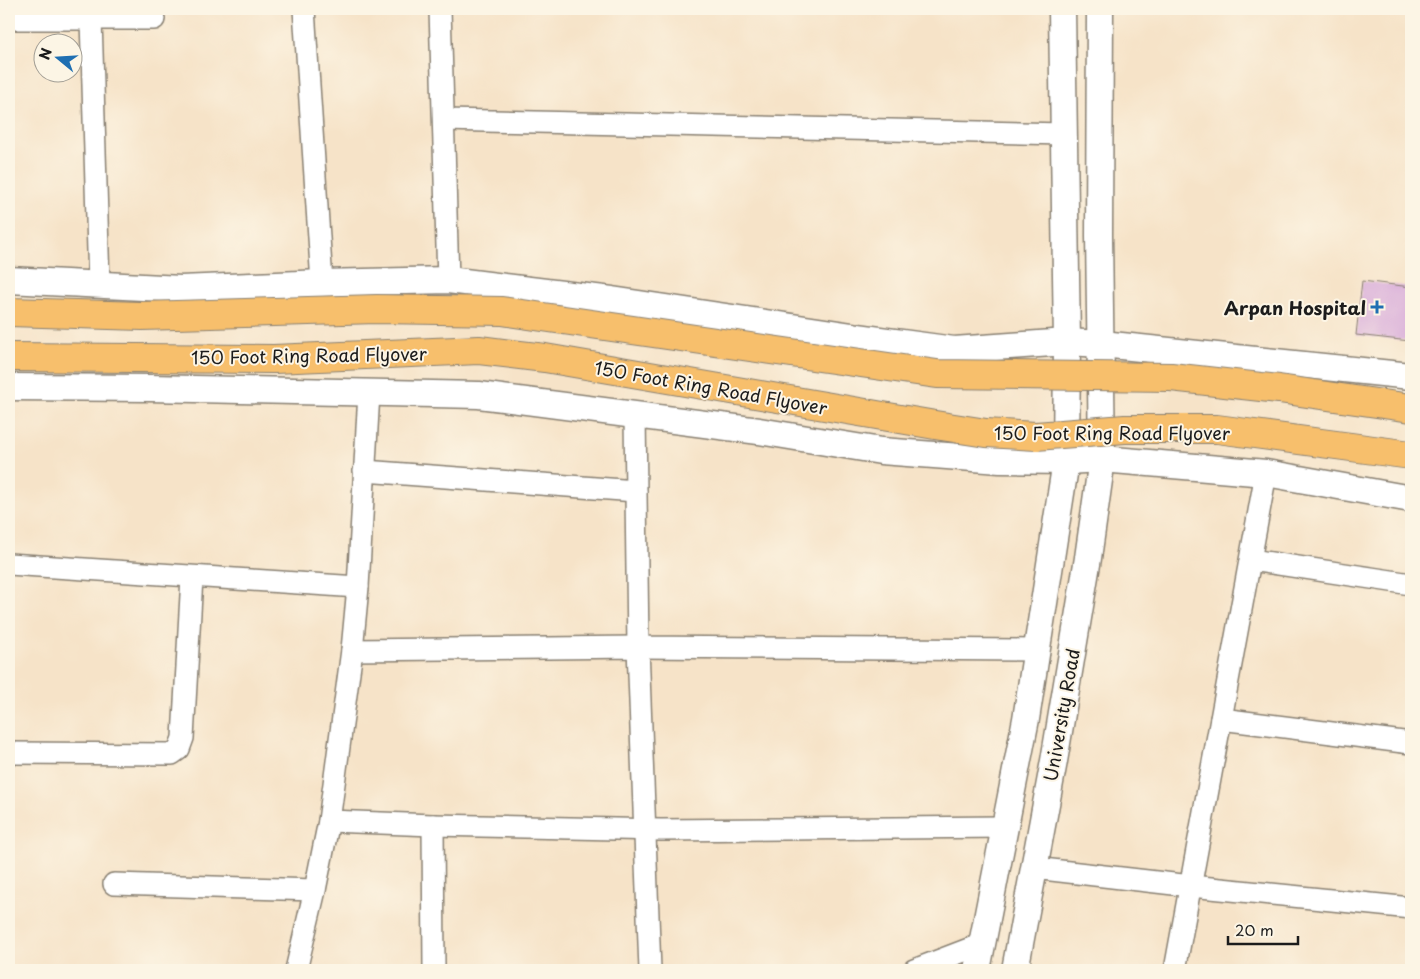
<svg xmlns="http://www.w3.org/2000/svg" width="1420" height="979" viewBox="0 0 1420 979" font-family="'Playpen Sans',sans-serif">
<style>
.building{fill:#d7a9d9}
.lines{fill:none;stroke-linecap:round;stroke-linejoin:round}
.minor-casing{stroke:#898072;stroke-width:24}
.tertiary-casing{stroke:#898072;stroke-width:29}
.minor{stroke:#fff;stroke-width:21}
.tertiary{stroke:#fff;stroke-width:26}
.trunk-bridge-casing{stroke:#898072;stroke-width:30;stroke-linecap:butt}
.trunk-bridge{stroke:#f7bf6c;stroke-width:28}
.poi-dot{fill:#1f6fb2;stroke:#fcf5e5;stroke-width:2}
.labels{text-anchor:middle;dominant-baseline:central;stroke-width:4;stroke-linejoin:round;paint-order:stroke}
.poi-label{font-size:18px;font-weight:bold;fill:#1c1c1c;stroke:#fcf5e5;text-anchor:end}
.street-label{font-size:18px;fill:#1c1c1c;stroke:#fcf5e5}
</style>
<rect width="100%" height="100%" fill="#fcf5e5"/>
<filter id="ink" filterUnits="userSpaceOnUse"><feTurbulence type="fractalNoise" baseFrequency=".02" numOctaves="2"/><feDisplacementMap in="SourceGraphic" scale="10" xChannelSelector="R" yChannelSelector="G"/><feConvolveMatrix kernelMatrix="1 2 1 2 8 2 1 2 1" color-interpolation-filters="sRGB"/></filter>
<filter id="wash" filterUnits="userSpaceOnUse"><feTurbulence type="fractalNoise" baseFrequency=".0096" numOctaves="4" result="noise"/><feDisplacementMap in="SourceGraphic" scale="20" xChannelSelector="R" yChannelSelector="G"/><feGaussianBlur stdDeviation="1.12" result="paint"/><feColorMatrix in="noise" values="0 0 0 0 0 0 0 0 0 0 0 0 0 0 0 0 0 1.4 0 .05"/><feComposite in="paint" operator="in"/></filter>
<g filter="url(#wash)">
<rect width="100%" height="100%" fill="#f6e3c8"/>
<g id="blocks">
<!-- building -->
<path class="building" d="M1362,281L1411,287V328L1410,341L1356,335Z"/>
</g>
</g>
<g filter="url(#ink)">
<use href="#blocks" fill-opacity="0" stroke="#898072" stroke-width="1"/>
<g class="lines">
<!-- minor casing -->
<g class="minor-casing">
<g id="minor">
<path d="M304,9L322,283"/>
<path d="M440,9L448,280"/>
<path d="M9,19H154"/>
<path d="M91,19L99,284"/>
<path d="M444,120L1064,134"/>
<path d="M635,415L638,647L1036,650"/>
<path d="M364,471L636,491"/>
<path d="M1251,560L1411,584"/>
<path d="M9,564L358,587"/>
<path d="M352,650L638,647L650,970"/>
<path d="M1221,719L1411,743"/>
<path d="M9,753L172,754L179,749L183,738L192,577"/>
<path d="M329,821L433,825L661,830L1005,827"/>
<path d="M433,825L434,970"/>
<path d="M1034,868L1191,886L1411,908"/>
<path d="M114,884L315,890"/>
<path d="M296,970L315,890L329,821L352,650L358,587L369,393"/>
<path d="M914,970L982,944"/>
<path d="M1175,970L1266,473"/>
</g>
</g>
<!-- tertiary casing -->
<g class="tertiary-casing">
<g id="tertiary">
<path d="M9,280L181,289L322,283L448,280L612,300L859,337L954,350L1067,342L1102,344L1411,376"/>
<path d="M9,387L150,388L479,395L759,431L881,451L1000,460L1066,461L1102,459L1266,473L1411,499"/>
<path d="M977,970L1026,719L1066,461L1067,342L1062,9"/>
<path d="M1015,970L1054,761L1088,558L1102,459L1099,235L1100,9"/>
</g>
</g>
<!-- minor -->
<use href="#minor" class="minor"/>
<!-- tertiary -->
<use href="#tertiary" class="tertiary"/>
<!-- trunk-bridge casing -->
<g class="trunk-bridge-casing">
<g id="trunk-bridge">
<path d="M9,312L142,316L377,309L502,311L937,374L1171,377L1279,389L1411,408"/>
<path d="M9,357L274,359L479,350L545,358L935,425L986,433L1036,436L1125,429H1217L1411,455"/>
</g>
</g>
<!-- trunk-bridge -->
<use href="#trunk-bridge" class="trunk-bridge"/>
</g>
</g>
<!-- markers -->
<path class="poi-dot" d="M1374.5 299.5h5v5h5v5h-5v5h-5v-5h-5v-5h5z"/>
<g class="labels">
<!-- poi labels -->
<g class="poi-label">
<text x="1366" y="307">Arpan Hospital</text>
</g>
<!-- street labels -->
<g class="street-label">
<text transform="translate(309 355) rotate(-1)">150 Foot Ring Road Flyover</text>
<text transform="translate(711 387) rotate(10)">150 Foot Ring Road Flyover</text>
<text x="1112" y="432">150 Foot Ring Road Flyover</text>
<text transform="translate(1061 715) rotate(-80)">University Road</text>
</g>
</g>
<!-- margin -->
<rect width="1420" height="979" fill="none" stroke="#fcf5e5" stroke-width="30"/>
<!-- north arrow -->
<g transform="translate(58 58) rotate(288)"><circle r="24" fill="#fcf5e5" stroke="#a29e95"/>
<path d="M0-4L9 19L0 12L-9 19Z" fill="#1f6fb2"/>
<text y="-8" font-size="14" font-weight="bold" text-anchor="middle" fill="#1c1c1c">N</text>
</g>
<!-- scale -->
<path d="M1228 936v8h70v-8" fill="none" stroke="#1c1c1c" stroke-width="2.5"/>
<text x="1235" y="936" font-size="15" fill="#1c1c1c" stroke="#fcf5e5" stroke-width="4" paint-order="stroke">20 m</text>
</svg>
